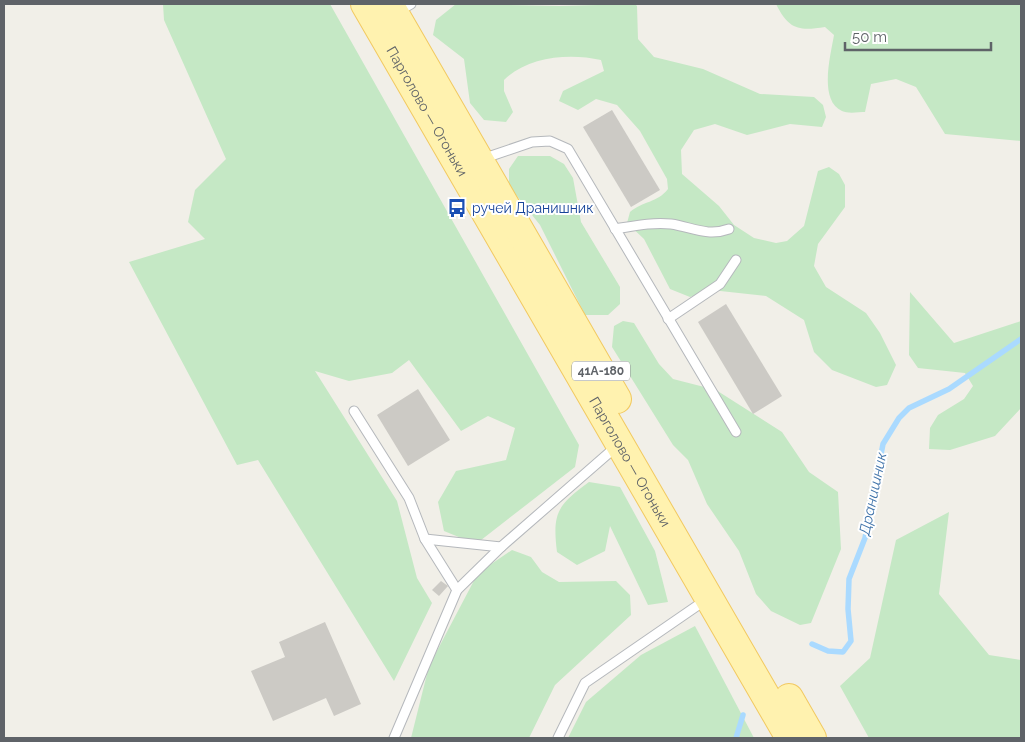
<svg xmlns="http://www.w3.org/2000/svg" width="1025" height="742" viewBox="0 0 1025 742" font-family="Raleway,sans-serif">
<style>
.green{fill:#c5e8c5}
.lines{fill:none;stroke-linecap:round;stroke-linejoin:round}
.stream{stroke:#aadaff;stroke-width:5.5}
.building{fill:#cccac5}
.lane-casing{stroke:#b5b8bc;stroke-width:11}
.primary-casing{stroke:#f2c960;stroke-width:30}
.lane{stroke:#fff;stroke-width:9}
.primary{stroke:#fff2af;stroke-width:28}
.labels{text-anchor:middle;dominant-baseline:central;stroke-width:4;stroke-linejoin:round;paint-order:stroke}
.shield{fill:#fff;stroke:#8f9295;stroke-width:1}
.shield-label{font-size:12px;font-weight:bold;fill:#5f6368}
.street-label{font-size:14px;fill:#5f6368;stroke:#fff}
.transit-label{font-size:14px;fill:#164399;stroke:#fff;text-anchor:start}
.water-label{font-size:15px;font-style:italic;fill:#4174aa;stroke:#fff}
</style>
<rect width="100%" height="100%" fill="#f1efe8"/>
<!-- green -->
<g class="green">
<path d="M163,4H330L579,445L575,467L476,544L444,531L438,502L456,471L506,460L515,428L488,416L461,431L409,360L392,373L349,381L315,371L397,501L417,578L432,603L394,681L258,460L237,465L129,262L205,239L188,222L195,190L226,159L164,20Z"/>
<path d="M456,4L560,6L635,4L637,6L638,39L654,57L703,69L760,94L814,97L823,105L826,117L822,127L790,124L747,135L715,124L694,130L681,150L682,174L719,206L734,225L754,238L776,243L787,241L804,226L818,171L829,167L839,174L845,185V207L818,244L814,266L826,287L866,313L880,333L896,365L887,385L876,387L832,370L814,352L804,320L766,296L711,290L690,297L670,289L644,239L627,223L630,212C643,201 657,203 668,189L667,179L640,131L617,105L596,99L578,110L559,101L563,91L604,71L601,60C570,53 528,56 504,80V91L513,112L506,122L484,120L470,103L464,59L433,35L436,20Z"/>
<path d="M776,4H1021V141L945,134L916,87L896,79L871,84L865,112C859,112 848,114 842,111C818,100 831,54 834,35L825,27C799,31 789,30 776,4Z"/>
<path d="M518,156H550L564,164L573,178L581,222L620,287V304L608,315H585L540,225L509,186V169Z"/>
<path d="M910,292L954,343L1021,321V408L995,436L950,450L929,449L930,428L938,415L964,399L973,386L965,373L918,368L909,355Z"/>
<path d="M623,321L634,323L659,364L673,379L716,390L782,432L809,472L838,492L841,549L811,623L800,625L771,611L756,594L739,551L707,504L688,460L673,445L612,347L614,326Z"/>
<path d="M589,482L620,487L655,551L668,602L648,605L610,526L605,551L577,565L557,552C552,512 558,505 589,482Z"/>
<path d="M949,512L939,594L989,655L1021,660V738H869L840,686L870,658L896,540Z"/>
<path d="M512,550L531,557L542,572L559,582L616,581L630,595L631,615L555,685L529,738H411L429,666L478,573Z"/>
<path d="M695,626L754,738H568L586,702L641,655Z"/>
</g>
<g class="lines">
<!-- stream -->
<g class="stream">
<path d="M812,644L828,651L843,652L851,641L848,609L849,579L865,538L883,444L899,418L909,408L949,389L1021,339"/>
<path d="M736,738L743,715"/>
</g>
</g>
<!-- building -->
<g class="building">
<path d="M612,110L660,190L631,207L583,127Z"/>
<path d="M726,304L782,396L753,414L698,322Z"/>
<path d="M418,389L450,440L408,466L377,415Z"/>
<path d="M441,581L448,586L439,596L432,590Z"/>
<path d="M325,622L361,704L334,716L326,698L273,721L251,671L285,657L279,642Z"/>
</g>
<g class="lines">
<!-- lane casing -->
<g class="lane-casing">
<g id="lane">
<path d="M397,12L411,4"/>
<path d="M482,159L532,142L550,141L568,149L736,432"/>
<path d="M615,229C634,226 652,222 671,224C692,227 707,237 729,229"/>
<path d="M668,319L720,284L736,260"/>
<path d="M354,411L409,498L425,539L457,590"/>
<path d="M425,539L501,547"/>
<path d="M394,738L457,590L501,547L618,445"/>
<path d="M558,738L585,683L707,599"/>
</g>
</g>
<!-- primary casing -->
<g class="primary-casing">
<g id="primary">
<path id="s1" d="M365,4L790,738"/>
<path d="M389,4L617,399"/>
<path d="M789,698L812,738"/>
</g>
</g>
<!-- lane -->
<use href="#lane" class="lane"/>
<!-- primary -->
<use href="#primary" class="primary"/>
</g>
<!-- icons -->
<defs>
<g id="bus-bare" transform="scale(1.5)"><path d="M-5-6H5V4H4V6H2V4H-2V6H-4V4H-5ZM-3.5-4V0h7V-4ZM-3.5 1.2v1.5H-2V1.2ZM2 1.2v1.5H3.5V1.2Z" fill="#1a4fb4" stroke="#fff" stroke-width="2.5" paint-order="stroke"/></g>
</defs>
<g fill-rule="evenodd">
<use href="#bus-bare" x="457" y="208"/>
</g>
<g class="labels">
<!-- shield labels -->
<rect class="shield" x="572" y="361.5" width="58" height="19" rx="4"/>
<g class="shield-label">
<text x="601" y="371">41А-180</text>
</g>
<!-- street labels -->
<g class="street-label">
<text stroke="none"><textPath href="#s1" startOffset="124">Парголово — Огоньки</textPath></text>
<text stroke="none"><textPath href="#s1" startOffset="529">Парголово — Огоньки</textPath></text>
</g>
<!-- transit labels -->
<g class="transit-label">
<text x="472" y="208">ручей Дранишник</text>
</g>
<!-- water labels -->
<g class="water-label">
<text transform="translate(873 494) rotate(-78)">Дранишник</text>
</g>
</g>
<!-- border -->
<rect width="1025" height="742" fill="none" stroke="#5f6368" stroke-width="10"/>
<!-- scale -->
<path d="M845 42v8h146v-8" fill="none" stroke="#5f6368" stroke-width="2.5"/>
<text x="852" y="42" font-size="15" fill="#5f6368" stroke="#ffffff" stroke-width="4" paint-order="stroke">50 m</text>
</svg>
